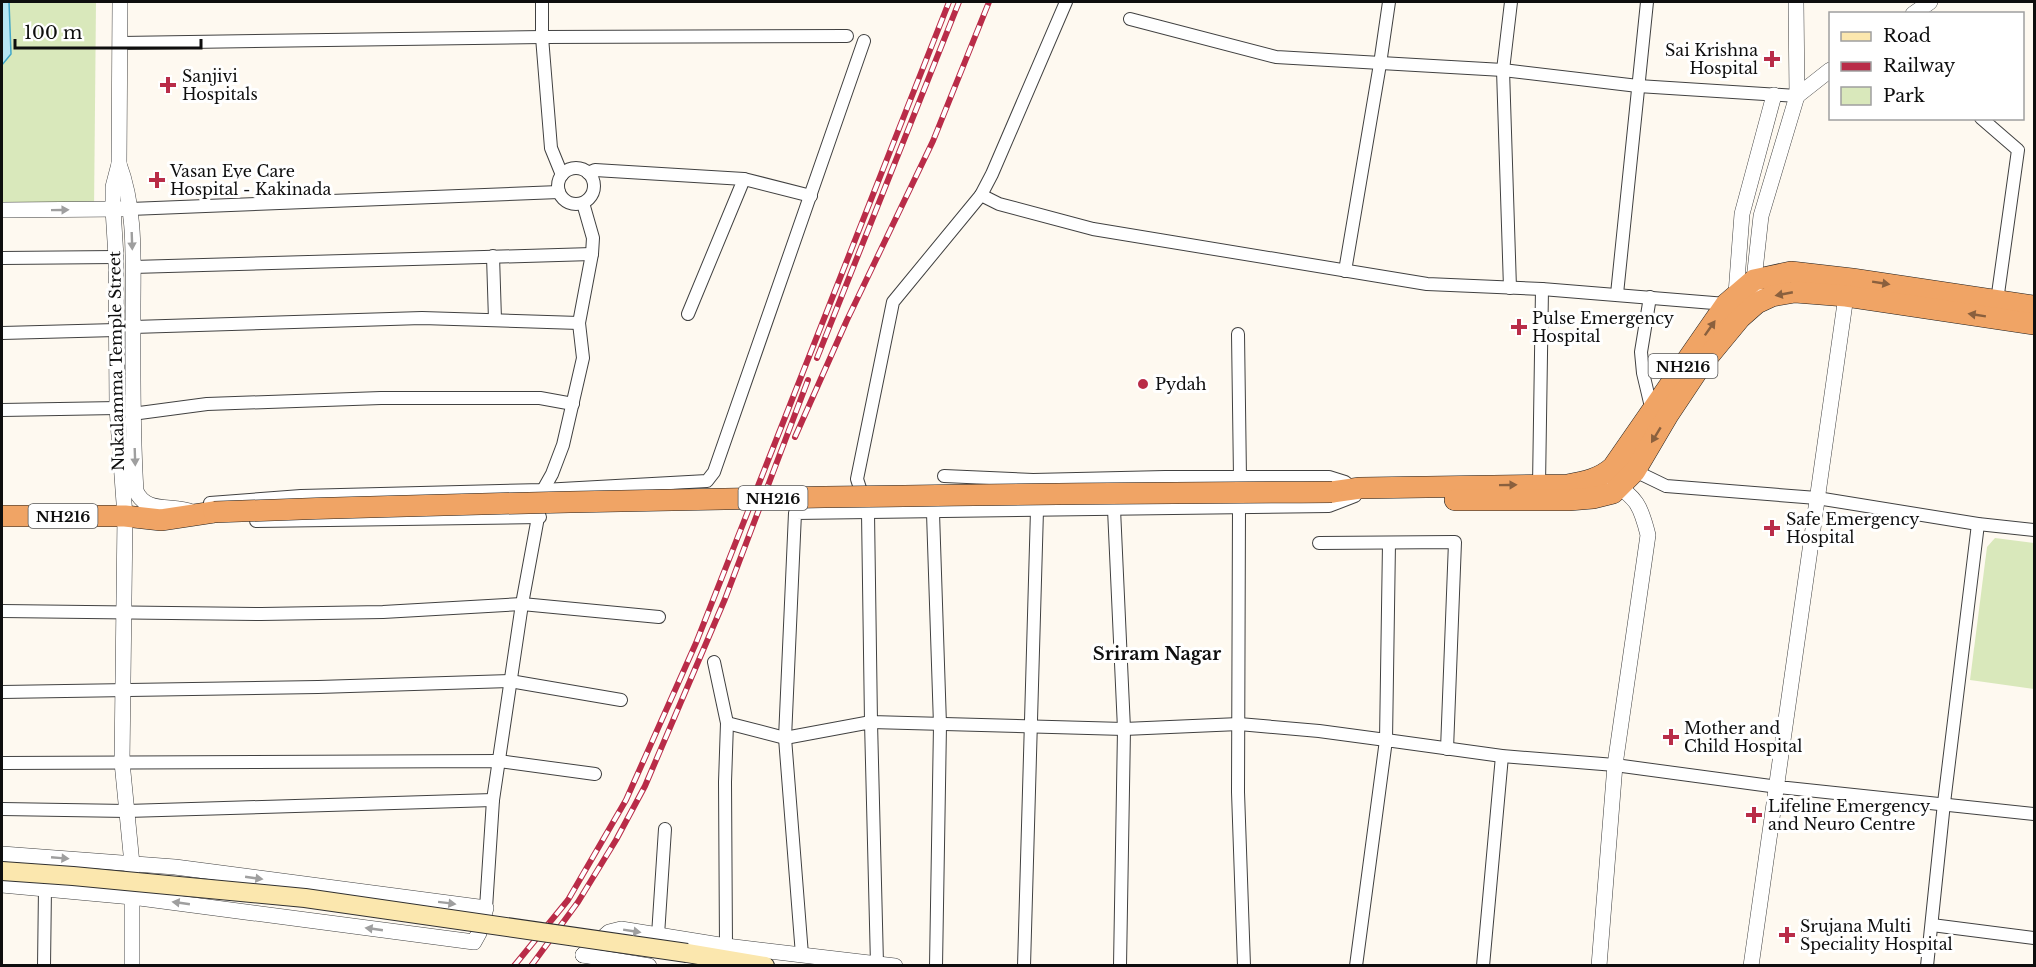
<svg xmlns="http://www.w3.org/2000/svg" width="2036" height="967" viewBox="0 0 2036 967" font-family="'Libre Baskerville',serif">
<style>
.green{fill:#d9e8bb}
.water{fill:#b7e6f4;stroke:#41a6c8;stroke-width:1.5}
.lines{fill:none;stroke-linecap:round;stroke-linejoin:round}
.minor-casing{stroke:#414141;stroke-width:14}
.tertiary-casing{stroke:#414141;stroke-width:16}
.secondary-casing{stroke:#303030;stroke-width:20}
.trunk-casing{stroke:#1f1f1f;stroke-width:22}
.minor{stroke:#fff;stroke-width:12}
.tertiary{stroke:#fff;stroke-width:15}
.secondary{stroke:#fbe7ae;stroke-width:18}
.trunk{stroke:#f0a465;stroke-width:21}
.rail-casing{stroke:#b92c48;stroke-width:6}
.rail{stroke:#fff;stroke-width:4;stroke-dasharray:11;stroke-linecap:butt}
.secondary-bridge-casing{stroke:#303030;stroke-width:20;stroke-linecap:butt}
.trunk-bridge-casing{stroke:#1f1f1f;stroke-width:22;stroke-linecap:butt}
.secondary-bridge{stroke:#fbe7ae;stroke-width:18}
.trunk-bridge{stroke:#f0a465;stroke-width:21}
.oneway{fill:#9f9f9f}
.oneway2{fill:#8a603e}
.poi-dot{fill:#b92c48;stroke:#fff;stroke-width:2}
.labels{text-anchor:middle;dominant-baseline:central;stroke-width:6;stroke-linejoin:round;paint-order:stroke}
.shield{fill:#fff;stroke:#565656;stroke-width:1.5}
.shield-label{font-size:15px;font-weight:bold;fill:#0e0e0e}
.poi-label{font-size:16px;fill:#0e0e0e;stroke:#fff;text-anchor:start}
.street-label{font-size:16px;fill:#0e0e0e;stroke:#fff}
.neighbourhood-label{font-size:18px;font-weight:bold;fill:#0e0e0e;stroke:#fff}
</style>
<rect width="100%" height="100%" fill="#fef9f0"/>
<!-- green -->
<g class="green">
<path d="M2,2H96L94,212L2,209Z"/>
<path d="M1995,538L2034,543V689L1970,680L1987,547Z"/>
</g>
<!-- water -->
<path class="water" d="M2,2H9L11,54L2,65Z"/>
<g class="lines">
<!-- minor casing -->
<g class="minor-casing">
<g id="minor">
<path d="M542,2V37L551,148L562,175"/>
<path d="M1066,2L992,174L981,195L893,302L857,479L868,513L871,722L1124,729L1239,724L1319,731L1386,740L1389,543"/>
<path d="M1130,19L1276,57L1503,70L1638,86L1797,96"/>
<path d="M121,43L542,37L847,36"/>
<path d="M1981,118L2018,150L1997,301"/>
<circle cx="576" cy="186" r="18"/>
<path d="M588,173L595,170L744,179L811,196"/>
<path d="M981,195L999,204L1093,229L1427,284L1542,289L1726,304"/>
<path d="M130,209L559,192"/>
<path d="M493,256L495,320"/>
<path d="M2,258L116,257"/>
<path d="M133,267L592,254"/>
<path d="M1345,271L1380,64L1389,2"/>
<path d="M1510,288L1503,70L1511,2"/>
<path d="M1617,294L1647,2"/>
<path d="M1650,297L1641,352L1643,373L1652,411"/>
<path d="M688,314L744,179"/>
<path d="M133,327L422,318L579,323"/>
<path d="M2,333L116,330"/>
<path d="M1238,334L1240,478"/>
<path d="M2,410L117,408"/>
<path d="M132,414L207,404L381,398H540L573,404"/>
<path d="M1635,471L1666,486L1817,498L1978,524L2034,530"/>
<path d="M944,476L1033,480L1165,477H1329L1345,482L1354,489"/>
<path d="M1539,485L1542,289"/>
<path d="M210,503L301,496L543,490L707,481L714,472L864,41"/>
<path d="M1239,507L1238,792L1244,966"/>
<path d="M1114,509L1124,729L1120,966"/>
<path d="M933,513L940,725L936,966"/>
<path d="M256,521L540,517"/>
<path d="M1319,543L1455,542L1447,749"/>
<path d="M2,611L261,614L383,612L522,604L659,617"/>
<path d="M714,662L727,723L725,782L726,946"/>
<path d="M2,692L318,687L510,681L621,700"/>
<path d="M727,723L785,738L871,722L877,964"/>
<path d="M2,763L499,761L595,774"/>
<path d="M2,809L127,811L493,800"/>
<path d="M486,908L493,800L522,604L543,490L552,474L563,445L583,358L579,323L592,254L593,238L583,203"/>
<path d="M1932,925L2034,938"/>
<path d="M658,935L665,829"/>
<path d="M802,955L785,738L795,513L1329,506L1355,496"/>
<path d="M44,966L45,888"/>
<path d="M1024,966L1037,510"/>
<path d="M1356,966L1386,740L1502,756L1615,765L1778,787L2034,814"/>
<path d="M1483,966L1502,756"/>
<path d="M1927,966L1944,803L1978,524"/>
</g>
</g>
<!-- tertiary casing -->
<g class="tertiary-casing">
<g id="tertiary">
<path d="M120,2L119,164L113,187V209L116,257L117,408L125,516L122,762L132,864V966"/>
<path d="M1913,14L1930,2"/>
<path d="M1797,96L1830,70"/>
<path d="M119,164C136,209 133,260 133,308C133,369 132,430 136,491C146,514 172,504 192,512"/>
<path d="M2,210L121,209"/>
<path d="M1755,288L1754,280L1761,216L1797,96L1796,2"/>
<path d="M1736,294L1742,214L1774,95"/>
<path d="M2,854L175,867L486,908L479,933L474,942L132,897L2,885"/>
<path d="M583,955L609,932L621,929L726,946L895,966"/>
<path d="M583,955L649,966"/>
<path d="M1599,966L1615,765L1648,535C1640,503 1637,500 1611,480"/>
<path d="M1751,966L1846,296"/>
</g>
</g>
<!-- secondary casing -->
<g class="secondary-casing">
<path id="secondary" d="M687,953L765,966"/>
</g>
<!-- trunk casing -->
<g class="trunk-casing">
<g id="trunk">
<path d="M1332,492L1360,488L1567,485C1584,482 1600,479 1613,467L1726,304L1754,280L1791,272L1852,279L2034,306"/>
<path d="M1455,500H1569L1593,498L1613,493L1635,471L1668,415L1702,364L1740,318L1757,303L1772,296L1795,292L1846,296L2034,324"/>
<path d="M2,516H125L161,520L214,512"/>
</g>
</g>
<!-- minor -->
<use href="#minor" class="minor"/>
<!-- tertiary -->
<use href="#tertiary" class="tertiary"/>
<!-- secondary -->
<use href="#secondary" class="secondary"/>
<!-- trunk -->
<use href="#trunk" class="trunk"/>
<!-- rail casing -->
<g class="rail-casing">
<g id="rail">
<path d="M817,358L959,2"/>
<path d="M795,437L847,320L933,141L989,2"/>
<path d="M514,966L568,900L626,800L696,643L949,2"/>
<path d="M531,966L578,902L616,840L645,786L725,599L808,380"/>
</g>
</g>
<!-- rail -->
<use href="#rail" class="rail"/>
<!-- secondary-bridge casing -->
<g class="secondary-bridge-casing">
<path id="secondary-bridge" d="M2,871L73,876L305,898L687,953"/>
</g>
<!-- trunk-bridge casing -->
<g class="trunk-bridge-casing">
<path id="trunk-bridge" d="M214,512C586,499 959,494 1332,492"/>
</g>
<!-- secondary-bridge -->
<use href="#secondary-bridge" class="secondary-bridge"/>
<!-- trunk-bridge -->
<use href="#trunk-bridge" class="trunk-bridge"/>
</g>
<!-- one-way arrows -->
<defs><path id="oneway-solid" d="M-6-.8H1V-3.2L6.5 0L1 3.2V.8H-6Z" transform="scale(1.5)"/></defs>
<g class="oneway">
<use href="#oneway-solid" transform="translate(60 210) rotate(-1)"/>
<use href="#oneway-solid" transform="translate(132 241) rotate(88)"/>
<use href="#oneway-solid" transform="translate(135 457) rotate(88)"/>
<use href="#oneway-solid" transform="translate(60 858) rotate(5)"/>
<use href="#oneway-solid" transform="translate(254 878) rotate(8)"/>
<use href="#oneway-solid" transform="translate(181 903) rotate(-172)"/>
<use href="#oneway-solid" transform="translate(447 903) rotate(7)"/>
<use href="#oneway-solid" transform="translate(374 929) rotate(-172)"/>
<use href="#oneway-solid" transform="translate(632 931) rotate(9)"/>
</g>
<g class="oneway2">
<use href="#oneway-solid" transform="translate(1881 283) rotate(9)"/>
<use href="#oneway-solid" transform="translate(1784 294) rotate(169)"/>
<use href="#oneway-solid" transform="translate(1977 315) rotate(-171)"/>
<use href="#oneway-solid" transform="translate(1710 328) rotate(-55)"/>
<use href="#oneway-solid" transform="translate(1656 435) rotate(121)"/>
<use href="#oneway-solid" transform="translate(1508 485) rotate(-1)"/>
</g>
<!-- markers -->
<g class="poi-dot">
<path d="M1769 50h6v6h6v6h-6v6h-6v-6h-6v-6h6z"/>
<path d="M165 76h6v6h6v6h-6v6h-6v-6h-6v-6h6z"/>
<path d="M154 171h6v6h6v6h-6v6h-6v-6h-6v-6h6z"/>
<path d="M1516 318h6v6h6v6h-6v6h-6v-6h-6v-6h6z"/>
<circle cx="1143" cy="384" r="6"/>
<path d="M1769 519h6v6h6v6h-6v6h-6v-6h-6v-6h6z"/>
<path d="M1668 728h6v6h6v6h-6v6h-6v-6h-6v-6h6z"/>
<path d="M1751 806h6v6h6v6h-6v6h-6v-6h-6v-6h6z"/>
<path d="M1784 926h6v6h6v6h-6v6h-6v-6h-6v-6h6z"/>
</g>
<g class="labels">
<!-- shield labels -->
<g class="shield">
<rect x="1648.5" y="354" width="69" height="24" rx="4.5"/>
<rect x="738.5" y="486" width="69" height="24" rx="4.5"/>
<rect x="28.5" y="504" width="69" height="24" rx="4.5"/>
</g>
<g class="shield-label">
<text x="1683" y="366">NH216</text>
<text x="773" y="498">NH216</text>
<text x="63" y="516">NH216</text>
</g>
<!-- poi labels -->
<g class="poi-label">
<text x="1758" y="50" text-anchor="end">Sai Krishna<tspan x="1758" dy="18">Hospital</tspan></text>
<text x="182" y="76">Sanjivi<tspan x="182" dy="18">Hospitals</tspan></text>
<text x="170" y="171">Vasan Eye Care<tspan x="170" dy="18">Hospital - Kakinada</tspan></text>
<text x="1532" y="318">Pulse Emergency<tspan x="1532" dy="18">Hospital</tspan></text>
<text x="1155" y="384">Pydah</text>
<text x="1786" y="519">Safe Emergency<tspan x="1786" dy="18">Hospital</tspan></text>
<text x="1684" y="728">Mother and<tspan x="1684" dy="18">Child Hospital</tspan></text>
<text x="1768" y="806">Lifeline Emergency<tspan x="1768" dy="18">and Neuro Centre</tspan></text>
<text x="1800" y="926">Srujana Multi<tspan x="1800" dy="18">Speciality Hospital</tspan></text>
</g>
<!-- street labels -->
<g class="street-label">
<text transform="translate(116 361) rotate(-91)">Nukalamma Temple Street</text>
</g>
<!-- neighbourhood labels -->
<g class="neighbourhood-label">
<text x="1157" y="654">Sriram Nagar</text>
</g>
</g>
<!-- border -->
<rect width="2036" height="967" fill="none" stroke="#0e0e0e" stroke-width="6"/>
<!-- legend -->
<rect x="1829" y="12" width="195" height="108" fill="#ffffff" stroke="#9f9f9f" stroke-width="1.5"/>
<rect x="1841" y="32" width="30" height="9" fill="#fbe7ae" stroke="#9f9f9f" stroke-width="1.5"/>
<text x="1883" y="42" font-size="18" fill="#0e0e0e">Road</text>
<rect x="1841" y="62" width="30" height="9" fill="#b92c48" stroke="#9f9f9f" stroke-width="1.5"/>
<text x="1883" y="72" font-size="18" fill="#0e0e0e">Railway</text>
<rect x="1841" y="87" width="30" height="18" fill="#d9e8bb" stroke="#9f9f9f" stroke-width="1.5"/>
<text x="1883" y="102" font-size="18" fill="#0e0e0e">Park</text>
<!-- scale -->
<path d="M15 39v9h186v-9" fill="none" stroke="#0e0e0e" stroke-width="3"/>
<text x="24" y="39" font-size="18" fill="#0e0e0e" stroke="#ffffff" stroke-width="4.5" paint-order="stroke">100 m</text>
</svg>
